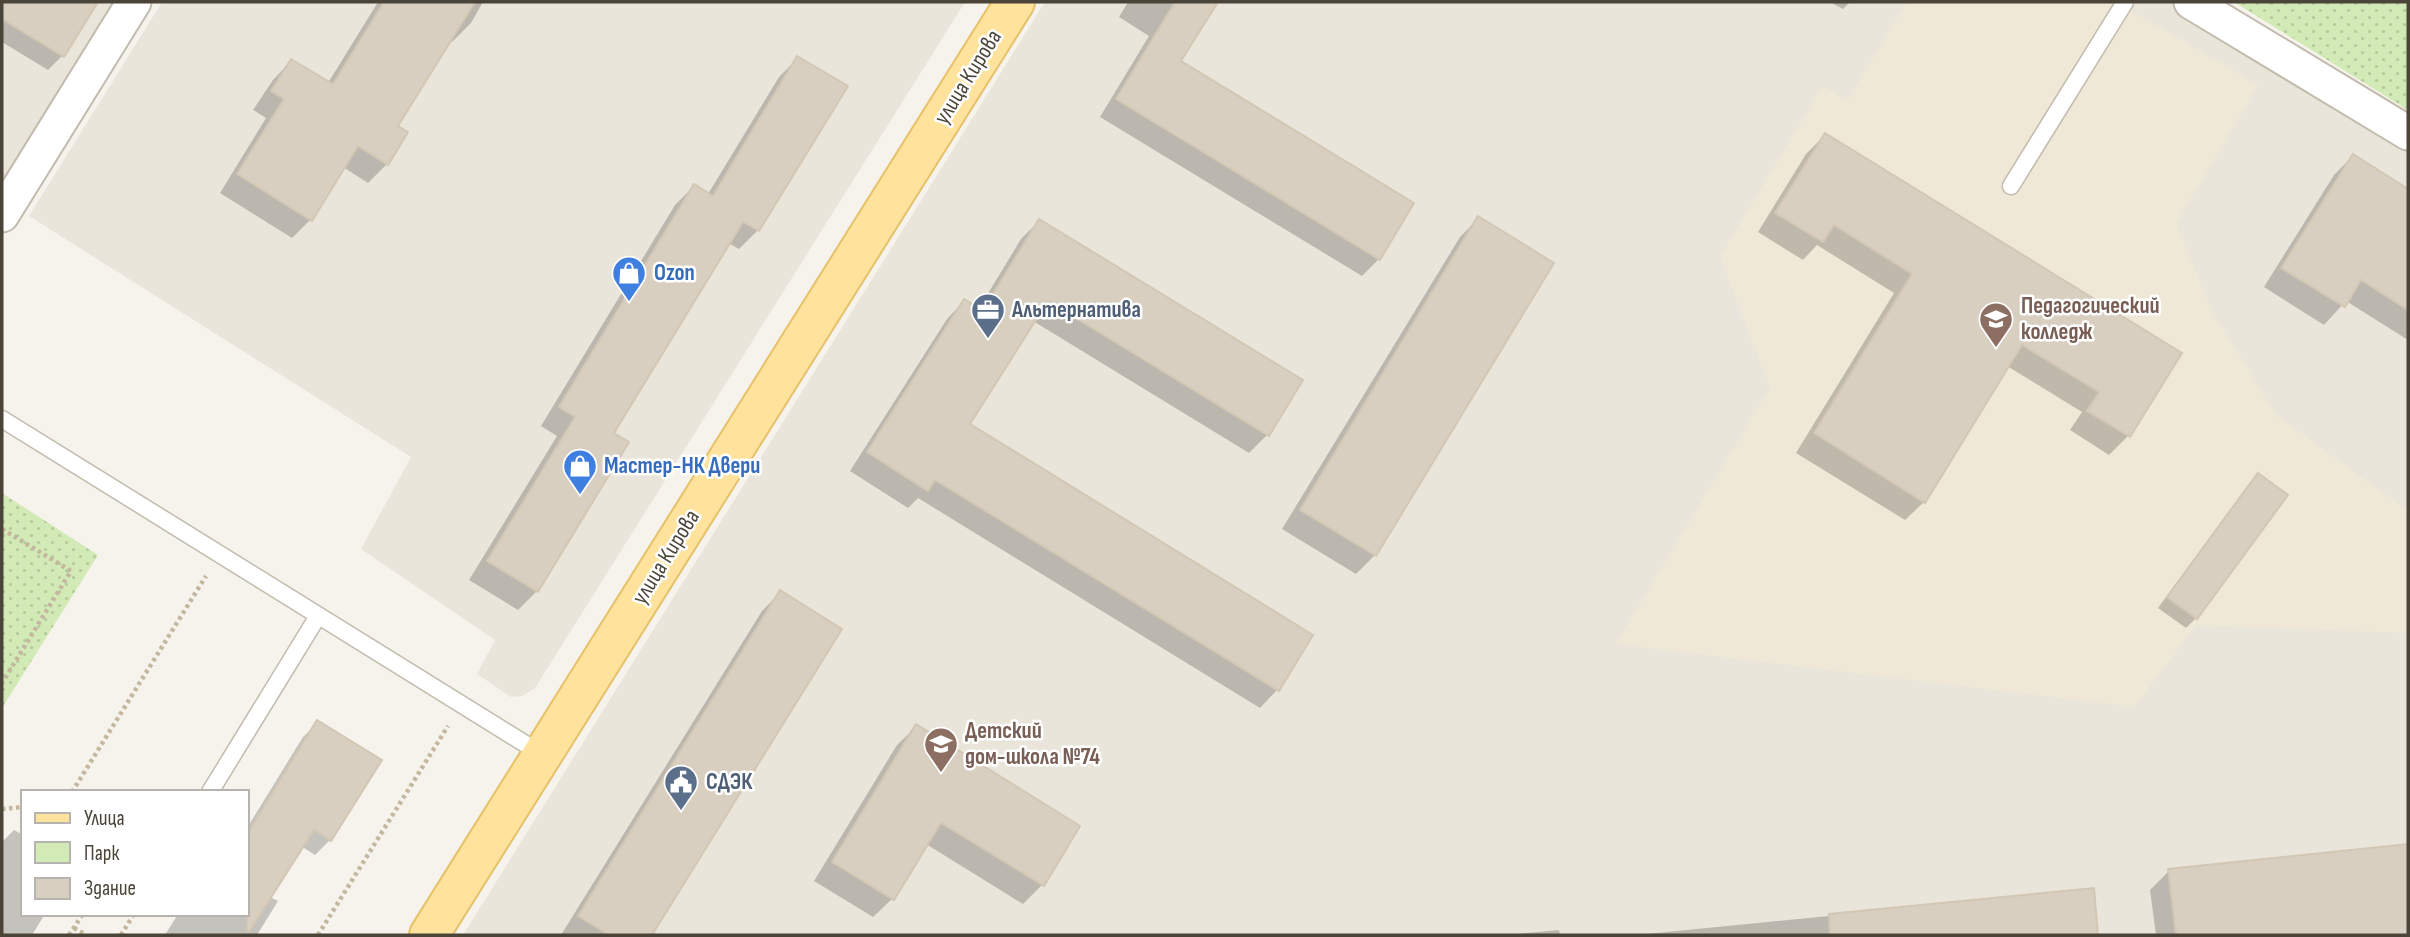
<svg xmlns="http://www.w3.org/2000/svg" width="2410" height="937" viewBox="0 0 2410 937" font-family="'Sofia Sans Condensed',sans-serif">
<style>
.residential{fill:#eae5da}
.education{fill:#efe8d6}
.green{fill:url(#green-dots)}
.shadow{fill:#0003}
.building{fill:#d8cfc1;stroke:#d3c7b4;stroke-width:2}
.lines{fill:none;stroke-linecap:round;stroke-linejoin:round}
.service-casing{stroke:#c2bbae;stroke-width:19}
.minor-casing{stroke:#c2bbae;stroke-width:37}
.primary-casing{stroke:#e6c16a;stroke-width:42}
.path{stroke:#c4b79f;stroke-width:4.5;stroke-dasharray:3.5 3.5;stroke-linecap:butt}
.service{stroke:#fff;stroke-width:16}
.minor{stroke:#fff;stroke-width:33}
.primary{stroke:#ffe39c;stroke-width:38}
.labels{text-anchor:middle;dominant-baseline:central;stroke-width:5;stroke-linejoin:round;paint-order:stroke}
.street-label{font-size:23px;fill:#4b4439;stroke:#fff}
.shop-label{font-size:23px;font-weight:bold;fill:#366cbe;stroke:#fff;text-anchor:start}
.education-label{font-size:23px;font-weight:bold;fill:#785e54;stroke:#fff;text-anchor:start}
.service-label{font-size:23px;font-weight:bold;fill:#4e5e75;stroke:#fff;text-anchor:start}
</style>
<defs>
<pattern id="green-dots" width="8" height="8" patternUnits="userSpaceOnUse" patternTransform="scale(1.75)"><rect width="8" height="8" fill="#d2eab5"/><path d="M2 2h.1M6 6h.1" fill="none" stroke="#b6ca9c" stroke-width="1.8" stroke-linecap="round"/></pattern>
</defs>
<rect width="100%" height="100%" fill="#f6f3ec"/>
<!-- residential -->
<g class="residential">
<path d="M2,2H121L2,195Z"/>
<path d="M162,2H965L535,688L522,696L511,697L477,674L495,640L361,549L411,457L29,216Z"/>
<path d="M1045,2H2181L2408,142V935H463Z"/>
</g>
<!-- education -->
<path class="education" d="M1907,2H2117L2258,85L2176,224L2212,311L2276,415L2408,511V633L2196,625L2134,707L1616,644L1770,388L1720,256L1823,86L1847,101Z"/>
<!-- green -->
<g class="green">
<path d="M2234,2H2408V110Z"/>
<path d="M2,493L98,555L2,708Z"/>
</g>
<!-- shadow -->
<g class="shadow">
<path d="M2,2H96L63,55L48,70L2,42Z"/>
<path d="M378,2H483L471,23L452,42L449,40L396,126L406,133L387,164L368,183L343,167L311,219L292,238L220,193L266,118L253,110L273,80L291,61L328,83Z"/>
<path d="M1128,2H1216L1178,62L1379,259L1362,276L1100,117L1149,36L1119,17Z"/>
<path d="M1830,2H1850L1843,9Z"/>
<path d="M798,58L758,230L739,249L728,243L612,434L537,591L518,610L469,580L557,436L541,426L675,205L694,186L708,194L779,77Z"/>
<path d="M1825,135L2180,353L2128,436L2109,455L2070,430L2082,412L2007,366L1924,502L1905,520L1796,453L1894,293L1817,245L1803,260L1758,232L1806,154Z"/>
<path d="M2353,156L2408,191V340L2346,301L2324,325L2264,287L2334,175Z"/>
<path d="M1478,219L1552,264L1375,555L1356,574L1282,529L1460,237Z"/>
<path d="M1039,221L1301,381L1267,435L1249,453L1033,321L967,425L1310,636L1277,690L1260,708L918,498L908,508L850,471L947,319L964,301L978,310L1021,239Z"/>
<path d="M2258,475L2196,618L2186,628L2158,608L2248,485Z"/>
<path d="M780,593L653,931L656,935H561L762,611Z"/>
<path d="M318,722L330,840L315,855L301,846L270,897L278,901L257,935H165L178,914H247V828L303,737Z"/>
<path d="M916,727L1042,885L1023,904L926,844L892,899L873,917L814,881L897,745Z"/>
<path d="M14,830L23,835V914H45L32,935H2V842Z"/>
<path d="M2408,846V935H2156L2150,890L2169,871Z"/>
<path d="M2092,890L2097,935H1636Z"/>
<path d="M1559,930L1560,935H1507Z"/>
</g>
<!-- building -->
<g class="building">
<path d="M2,2H98L64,57L2,19Z"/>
<path d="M384,2H475L398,126L408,132L388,165L358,146L312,221L237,174L284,99L271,91L291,59L333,84Z"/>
<path d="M1175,2H1218L1181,61L1414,203L1380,260L1116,99Z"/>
<path d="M797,56L848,86L759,231L743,222L614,433L629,442L538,592L487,561L575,417L559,407L694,184L713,196Z"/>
<path d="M1825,133L2182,353L2130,437L2087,411L2099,392L2022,345L1925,503L1814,433L1912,274L1834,225L1823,242L1775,213Z"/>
<path d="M2353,154L2408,189V310L2361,280L2345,307L2281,268Z"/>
<path d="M1478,216L1554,263L1376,556L1300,510Z"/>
<path d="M1039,219L1303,380L1269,436L1048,301L970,424L1313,635L1279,691L935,480L928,491L867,452L964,299L983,310Z"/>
<path d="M2258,473L2288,495L2197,619L2167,597Z"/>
<path d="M780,590L842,629L652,935H609L578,916Z"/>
<path d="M317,720L382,760L331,841L314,830L247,935V834Z"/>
<path d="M916,724L1080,826L1044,886L941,823L894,900L832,862Z"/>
<path d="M2408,844V935H2176L2168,869Z"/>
<path d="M2094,888L2098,935H1830L1829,914Z"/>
</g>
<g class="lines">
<!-- service casing -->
<g class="service-casing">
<g id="service">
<path d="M2011,186L2125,2"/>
<path d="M2,419L543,755"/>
<path d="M210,792L318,616"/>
</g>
</g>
<!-- minor casing -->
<g class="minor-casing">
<g id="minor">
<path d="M2191,2L2408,133"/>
<path d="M2,215L134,2"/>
</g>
</g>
<!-- primary casing -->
<g class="primary-casing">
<path id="primary" d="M429,935L1015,2"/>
</g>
<!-- path -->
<g class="path">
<path d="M2,529L71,571L2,683"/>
<path d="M72,792L206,576"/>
<path d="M2,809L23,807"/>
<path d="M74,928L86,935"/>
<path d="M69,935L83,914"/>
<path d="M121,935L134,914"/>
<path d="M318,935L448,726"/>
</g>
<!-- service -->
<use href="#service" class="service"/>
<!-- minor -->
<use href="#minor" class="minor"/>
<!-- primary -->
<use href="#primary" class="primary"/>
</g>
<!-- icons -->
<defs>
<g id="shop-pin" transform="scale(1.75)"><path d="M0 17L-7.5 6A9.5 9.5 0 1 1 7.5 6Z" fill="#3f7fe0" stroke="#fff"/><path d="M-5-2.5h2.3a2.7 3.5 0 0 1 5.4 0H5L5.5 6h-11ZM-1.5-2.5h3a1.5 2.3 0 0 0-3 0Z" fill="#fff"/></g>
<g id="office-pin" transform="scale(1.75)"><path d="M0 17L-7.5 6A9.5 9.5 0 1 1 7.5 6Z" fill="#5c6f8a" stroke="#fff"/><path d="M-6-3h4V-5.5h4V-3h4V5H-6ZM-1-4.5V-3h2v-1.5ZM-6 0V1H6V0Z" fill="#fff"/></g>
<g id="university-pin" transform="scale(1.75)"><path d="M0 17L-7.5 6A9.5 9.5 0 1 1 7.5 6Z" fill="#8d6e63" stroke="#fff"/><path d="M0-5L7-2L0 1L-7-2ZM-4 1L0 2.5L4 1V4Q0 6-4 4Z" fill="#fff"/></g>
<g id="school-pin" transform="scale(1.75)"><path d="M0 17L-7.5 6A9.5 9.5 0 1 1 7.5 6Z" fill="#8d6e63" stroke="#fff"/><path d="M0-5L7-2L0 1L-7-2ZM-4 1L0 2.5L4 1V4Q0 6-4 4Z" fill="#fff"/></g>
<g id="civic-pin" transform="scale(1.75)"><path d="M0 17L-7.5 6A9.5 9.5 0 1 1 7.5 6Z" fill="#5c6f8a" stroke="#fff"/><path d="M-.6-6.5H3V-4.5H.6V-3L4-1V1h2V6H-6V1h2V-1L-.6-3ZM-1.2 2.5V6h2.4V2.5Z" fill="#fff"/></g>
</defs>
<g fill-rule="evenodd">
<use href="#shop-pin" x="629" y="273"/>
<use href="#office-pin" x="988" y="310"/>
<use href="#university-pin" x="1996" y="319"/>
<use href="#shop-pin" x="580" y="466"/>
<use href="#school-pin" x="941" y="744"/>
<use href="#civic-pin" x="681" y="782"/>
</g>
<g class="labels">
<!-- street labels -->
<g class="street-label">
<text transform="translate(968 77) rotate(-58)">улица Кирова</text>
<text transform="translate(666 557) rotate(-58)">улица Кирова</text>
</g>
<!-- shop labels -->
<g class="shop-label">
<text x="654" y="273">Ozon</text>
<text x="604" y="466">Мастер-НК Двери</text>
</g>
<!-- education labels -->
<g class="education-label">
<text x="2021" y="306">Педагогический<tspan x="2021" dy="26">колледж</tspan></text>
<text x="965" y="731">Детский<tspan x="965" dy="26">дом-школа №74</tspan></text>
</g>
<!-- service labels -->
<g class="service-label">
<text x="1012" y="310">Альтернатива</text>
<text x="706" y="782">СДЭК</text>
</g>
</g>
<!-- border -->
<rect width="2410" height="937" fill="none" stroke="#4b4439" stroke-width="7"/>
<!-- legend -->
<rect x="21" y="790" width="228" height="126" fill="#ffffff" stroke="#b7b4b0" stroke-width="2"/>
<rect x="35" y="813" width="35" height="10" fill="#ffe39c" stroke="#b7b4b0" stroke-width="2"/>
<text x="84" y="825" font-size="21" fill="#4b4439">Улица</text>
<rect x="35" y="842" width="35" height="21" fill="#d2eab5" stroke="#b7b4b0" stroke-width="2"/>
<text x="84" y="860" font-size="21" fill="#4b4439">Парк</text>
<rect x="35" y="878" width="35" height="21" fill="#d8cfc1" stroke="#b7b4b0" stroke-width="2"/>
<text x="84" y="895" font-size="21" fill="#4b4439">Здание</text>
</svg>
